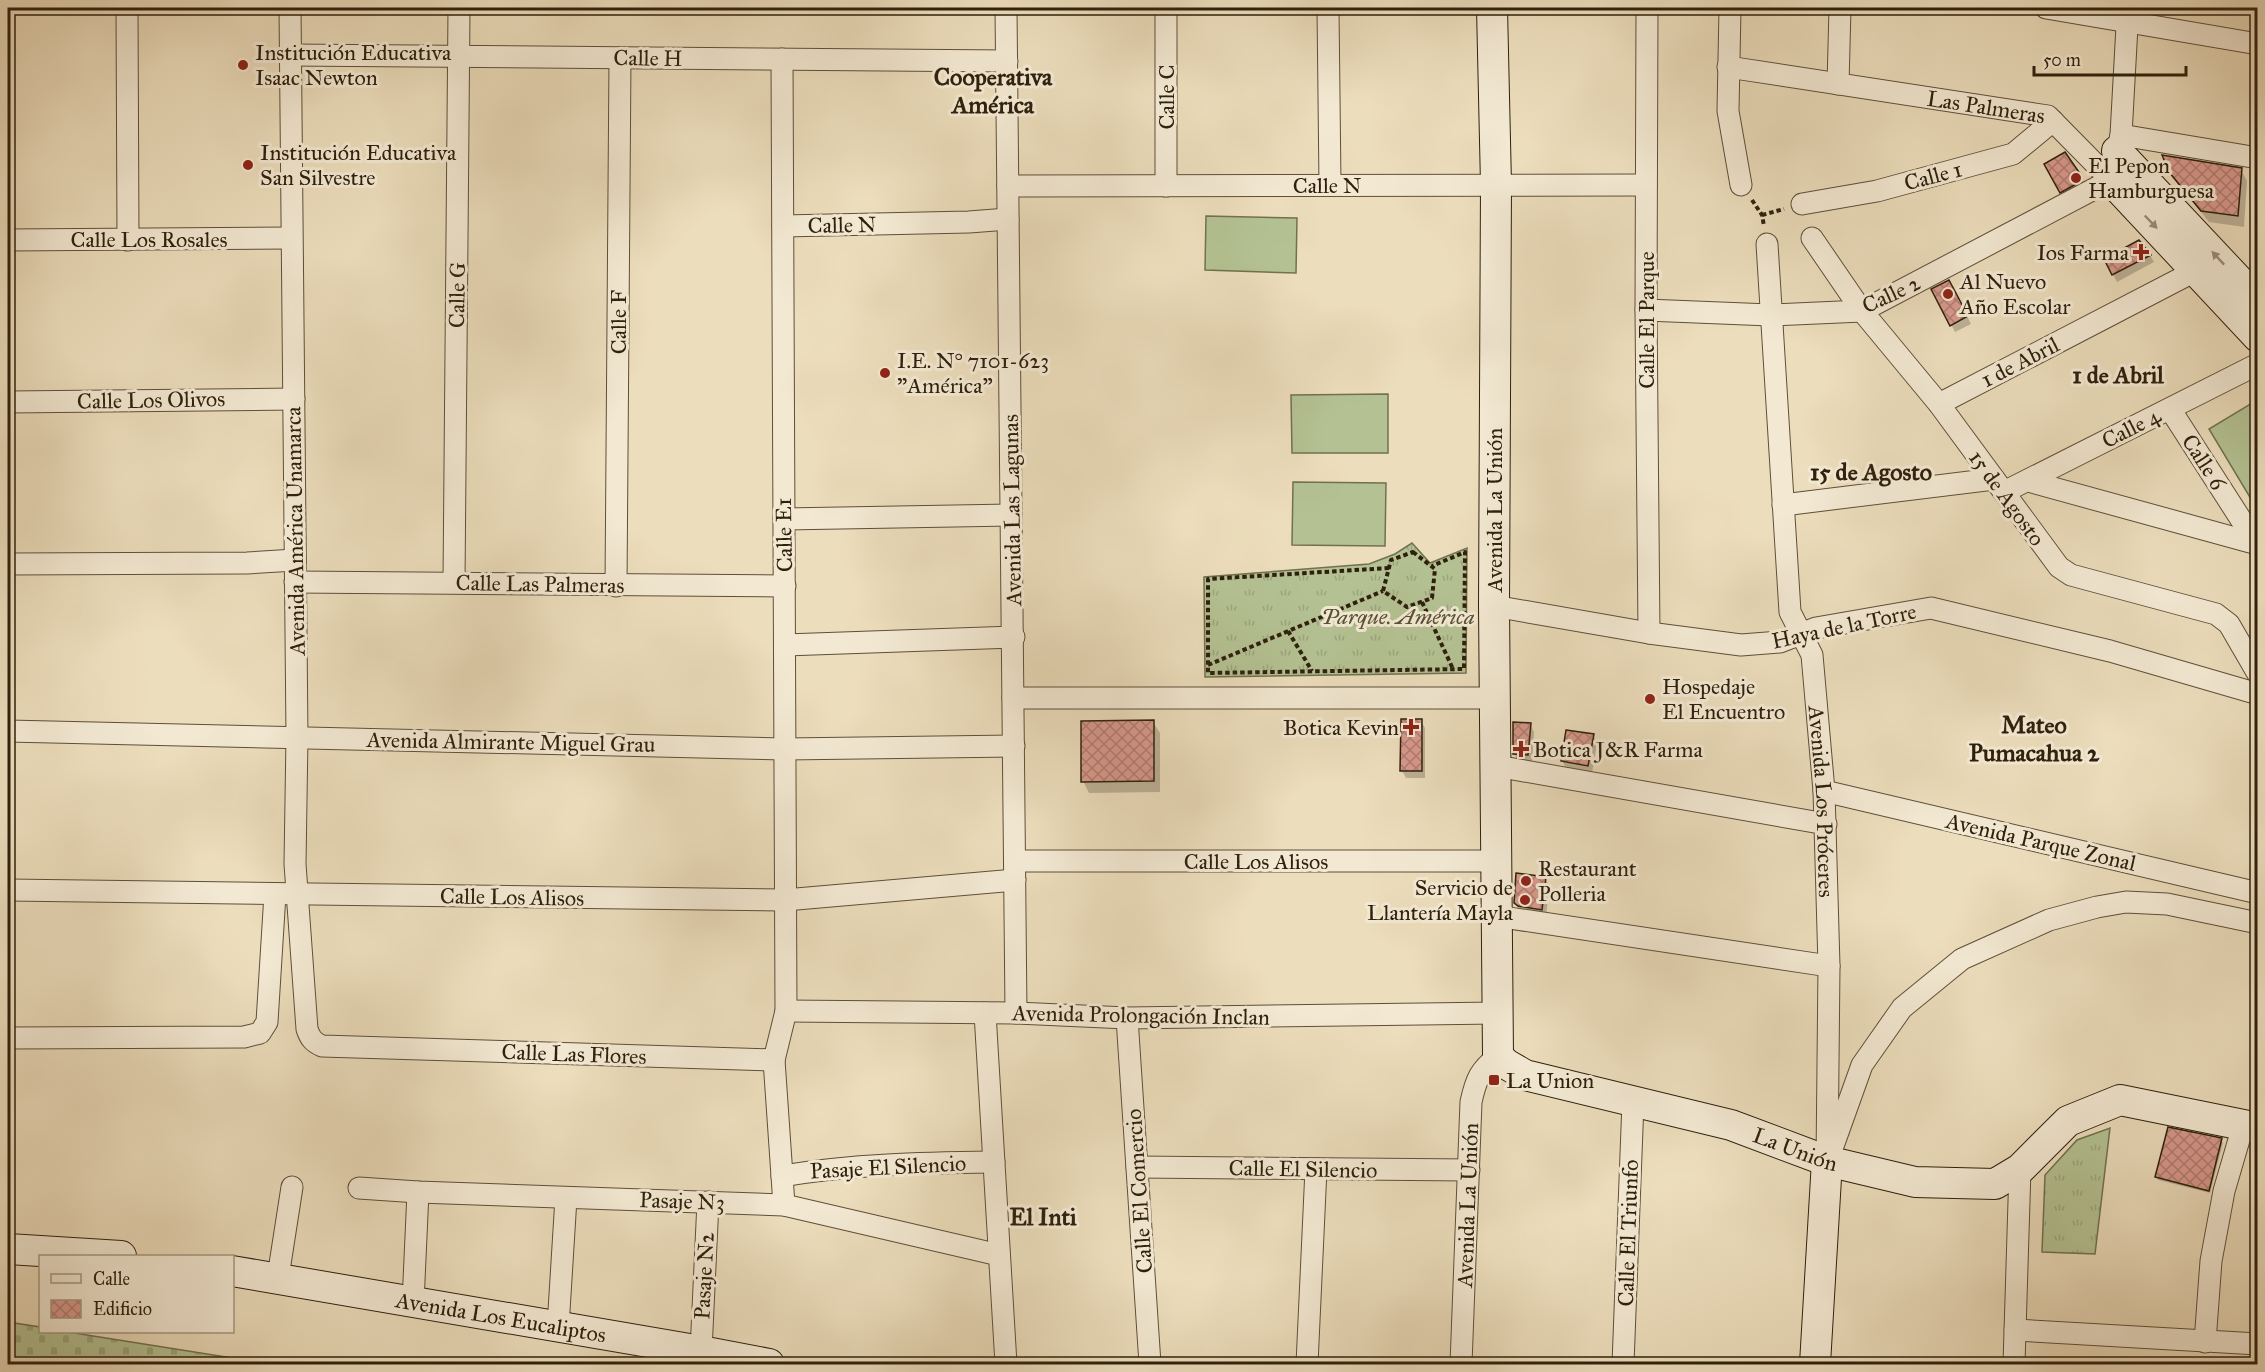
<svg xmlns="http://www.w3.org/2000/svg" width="2265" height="1372" viewBox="0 0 2265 1372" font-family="'IM FELL Great Primer',serif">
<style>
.grass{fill:url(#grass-tufts);stroke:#717150;stroke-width:1.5}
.cemetery{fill:url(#cemetery-stones);stroke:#717150;stroke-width:1.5}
.pitch{fill:#b4c293;stroke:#717150;stroke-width:1.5}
.shadow{fill:#0003}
.building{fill:url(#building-cross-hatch);stroke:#2e200d;stroke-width:1.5}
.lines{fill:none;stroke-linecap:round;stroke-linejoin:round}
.street-casing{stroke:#5e4f39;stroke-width:23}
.secondary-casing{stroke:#2e200d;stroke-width:32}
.path{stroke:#2e200d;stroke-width:4;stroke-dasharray:4.5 3;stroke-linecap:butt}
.street{stroke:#f3e9d3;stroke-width:21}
.secondary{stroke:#f3e9d3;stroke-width:30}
.oneway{fill:#9a8f7a}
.poi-dot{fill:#8f2418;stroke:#f3e9d3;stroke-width:2}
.labels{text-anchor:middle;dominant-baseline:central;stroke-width:6;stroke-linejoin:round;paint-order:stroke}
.poi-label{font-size:22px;fill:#2e200d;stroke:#f3e9d3;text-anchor:start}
.street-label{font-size:22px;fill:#2e200d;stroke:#f3e9d3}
.park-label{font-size:22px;font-style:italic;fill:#565135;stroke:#f3e9d3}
.neighbourhood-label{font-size:24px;font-weight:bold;fill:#2e200d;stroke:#f3e9d3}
</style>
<defs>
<pattern id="grass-tufts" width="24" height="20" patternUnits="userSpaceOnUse" patternTransform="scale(1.5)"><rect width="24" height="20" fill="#b4c293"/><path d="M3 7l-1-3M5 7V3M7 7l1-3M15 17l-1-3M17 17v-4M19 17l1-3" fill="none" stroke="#9ba67e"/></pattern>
<pattern id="cemetery-stones" width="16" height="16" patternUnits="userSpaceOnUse" patternTransform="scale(1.5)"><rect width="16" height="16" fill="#b4c293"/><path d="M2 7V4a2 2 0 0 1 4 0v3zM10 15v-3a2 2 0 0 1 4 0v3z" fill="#9ba67e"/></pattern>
<pattern id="building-cross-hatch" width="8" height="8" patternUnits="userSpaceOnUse" patternTransform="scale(1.5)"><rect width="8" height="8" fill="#d9998d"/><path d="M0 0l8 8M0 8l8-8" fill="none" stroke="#b07c72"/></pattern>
</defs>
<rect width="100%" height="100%" fill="#ecddbc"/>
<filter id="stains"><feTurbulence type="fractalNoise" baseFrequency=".00333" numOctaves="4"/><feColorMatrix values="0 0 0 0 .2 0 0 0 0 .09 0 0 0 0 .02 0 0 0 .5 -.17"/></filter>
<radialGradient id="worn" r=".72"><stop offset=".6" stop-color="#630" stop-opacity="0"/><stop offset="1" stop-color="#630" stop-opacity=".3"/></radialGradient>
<!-- grass -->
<g class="grass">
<path d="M1412,543L1430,563L1467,548L1466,673L1205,677L1204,577L1369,564L1395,554Z"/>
<path d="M2110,1128L2095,1254L2042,1252L2045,1175L2077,1140Z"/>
</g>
<!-- cemetery -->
<path class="cemetery" d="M8,1322L40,1327V1332H68L270,1364H8Z"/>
<!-- pitch -->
<g class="pitch">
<path d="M1206,216L1297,218L1296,273L1205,270Z"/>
<path d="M1388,394V453H1292L1291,395Z"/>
<path d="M2257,400V509L2209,429Z"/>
<path d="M1293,482L1386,483L1385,546L1292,545Z"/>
</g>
<!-- shadow -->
<g class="shadow">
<path d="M2046,165L2080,176L2084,184L2065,199Z"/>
<path d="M2241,170L2247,181L2244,227L2209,222L2178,183L2170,171Z"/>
<path d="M2150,255L2154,262L2117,282L2106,260Z"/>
<path d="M1953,289L1971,324L1955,332L1933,290Z"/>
<path d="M1421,721L1425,728V778H1406L1402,771Z"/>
<path d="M1153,722L1160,733V792L1089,793L1083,781Z"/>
<path d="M1530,724L1534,732L1532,762L1518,761L1514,753Z"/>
<path d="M1593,735L1597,743L1592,773L1566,768L1562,761Z"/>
<path d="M1545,879L1550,886L1546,916L1520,911L1515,903Z"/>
<path d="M2221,1140L2223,1143L2210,1193L2158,1180L2157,1177Z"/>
</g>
<!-- building -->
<g class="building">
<path d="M2065,152L2081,175L2078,183L2060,193L2044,164Z"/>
<path d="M2162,155L2242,168L2238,216L2201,211L2169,172Z"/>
<path d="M2139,240L2151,255L2112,275L2104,259Z"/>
<path d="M1949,280L1968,316L1950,326L1931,289Z"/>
<path d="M1401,719H1422V771H1400Z"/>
<path d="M1154,720V781L1081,782V721Z"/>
<path d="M1513,722L1531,723L1528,755L1513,754Z"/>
<path d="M1566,730L1594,734L1588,766L1561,761Z"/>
<path d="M1516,873L1546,877L1542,910L1518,906L1514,903Z"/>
<path d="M2168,1127L2222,1138L2209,1191L2155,1177Z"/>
</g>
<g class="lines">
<!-- street casing -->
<g class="street-casing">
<g id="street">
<path d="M127,8L128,240"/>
<path d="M290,8L297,737L295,864L307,1029C310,1038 313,1042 322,1046L774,1060L786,1011L782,59"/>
<path d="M1006,8L1016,1013"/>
<path d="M1328,8L1330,185"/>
<path d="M1647,8L1646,310L1649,633"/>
<path d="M1730,8L1728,111L1741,185"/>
<path d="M2046,8L2258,44"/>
<path d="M290,55L1007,61"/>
<path id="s1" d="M1728,67L2048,116L2111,180"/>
<path d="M1838,84L1840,8"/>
<path d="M2121,135L2258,158"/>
<path d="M2114,165L2121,135L2128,8"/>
<path d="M1008,186L1646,185"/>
<path d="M1166,186V8"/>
<path d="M1802,204L1877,191L2013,154L2053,121"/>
<path d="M783,226L969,222L1008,219"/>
<path d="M1812,238L1862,311L1939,404L2059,567L2071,575L2216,614L2229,624L2258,674"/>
<path d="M8,240L291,238"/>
<path id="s2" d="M1767,244L1790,612L1812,655L1824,791L1829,966L1827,1161"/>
<path d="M1646,310L1770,315L1862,311L2111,180"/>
<path d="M8,402L294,399"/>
<path d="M1939,404L2197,270"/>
<path d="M2170,409L2258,546"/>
<path d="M2028,481L2257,544"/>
<path d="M2004,492L2258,364"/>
<path d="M1783,505L1994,479"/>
<path d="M784,519L1011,515"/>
<path d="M8,564L247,563L295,560"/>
<path d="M295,582L785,586"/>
<path d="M454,582L459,8"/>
<path d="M616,586L620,58"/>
<path d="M1494,606L1649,633L1741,645L1780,642L1816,628L1931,608L2110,651L2258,694"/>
<path d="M785,645L1014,637"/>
<path d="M1013,698H1495"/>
<path d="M8,731L785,749L1014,746"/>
<path d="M1496,766L1826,824"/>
<path d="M1824,791L2258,893"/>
<path d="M1015,861H1497"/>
<path d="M8,890L785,900L1015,880"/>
<path d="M1496,916L1829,966"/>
<path d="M786,1011L1016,1013L1127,1018L1497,1013"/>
<path d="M985,1013L1006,1364"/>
<path d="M1127,1018L1150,1364"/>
<path d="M8,1038L244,1037L260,1033L267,1022L275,894"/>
<path d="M774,1060L784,1205"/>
<path d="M1833,1146L1862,1065L1902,1008L1962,959L2049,920L2097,907L2126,902L2167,904L2258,923"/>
<path d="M1137,1167L1469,1170"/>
<path d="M782,1176C855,1164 920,1163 994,1162"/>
<path d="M359,1188L418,1192L784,1205L999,1255"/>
<path d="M278,1277L292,1187"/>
<path d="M413,1303L418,1192"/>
<path d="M558,1327L566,1198"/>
<path d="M2015,1330L2258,1344"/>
<path d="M2205,1342L2211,1261L2224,1191L2243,1126"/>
<path d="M701,1351L708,1202"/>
<path d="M1307,1364L1316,1169"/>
<path id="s3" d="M1461,1364L1471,1102C1476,1079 1480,1070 1498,1056"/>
<path d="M1623,1364L1633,1102"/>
<path d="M2014,1364L2020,1169"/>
</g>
</g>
<!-- secondary casing -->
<g class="secondary-casing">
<g id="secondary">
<path id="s4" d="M1492,8L1496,185L1494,606L1498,1056L1506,1064L1525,1075L1731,1125L1827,1161L1915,1182L1995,1184L2020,1169L2068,1121L2120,1100L2258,1128"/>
<path d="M2117,151L2258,301"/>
<path d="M2111,180L2258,337"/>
<path d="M8,1249L121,1256"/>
<path id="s5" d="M232,1271L701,1351L769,1364"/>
<path d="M1815,1364L1827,1161"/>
</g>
</g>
<!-- path -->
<g class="path">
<path d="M1752,200L1762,215L1764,226"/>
<path d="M1762,215L1784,209"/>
<path d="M1413,552L1435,569L1432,598L1407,607L1383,591L1391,560Z"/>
<path d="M1389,568L1208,579V673L1464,669L1465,552L1432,566"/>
<path d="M1422,602L1453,669"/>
<path d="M1288,631L1312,671"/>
<path d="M1208,665L1383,591"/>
</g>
<!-- street -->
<use href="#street" class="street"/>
<!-- secondary -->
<use href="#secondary" class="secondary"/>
</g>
<!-- one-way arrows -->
<defs><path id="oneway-solid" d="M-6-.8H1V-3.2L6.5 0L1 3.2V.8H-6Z" transform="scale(1.5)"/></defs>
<g class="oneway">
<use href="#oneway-solid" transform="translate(2151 222) rotate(46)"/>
<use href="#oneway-solid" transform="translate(2218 258) rotate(-133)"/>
</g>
<!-- markers -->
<g class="poi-dot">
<circle cx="243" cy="65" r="6"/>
<circle cx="248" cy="165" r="6"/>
<circle cx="2076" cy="178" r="6"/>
<path d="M2138 243h6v6h6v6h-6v6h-6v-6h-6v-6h6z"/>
<circle cx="1948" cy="294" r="6"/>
<circle cx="885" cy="373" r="6"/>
<circle cx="1650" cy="699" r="6"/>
<path d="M1408 718h6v6h6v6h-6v6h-6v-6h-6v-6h6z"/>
<path d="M1518 740h6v6h6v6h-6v6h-6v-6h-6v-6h6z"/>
<circle cx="1526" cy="881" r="6"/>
<circle cx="1525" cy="900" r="6"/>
<rect x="1488" y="1074" width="12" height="12" rx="3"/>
</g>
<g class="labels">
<!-- poi labels -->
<g class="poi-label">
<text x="255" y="52">Institución Educativa<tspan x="255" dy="25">Isaac Newton</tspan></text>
<text x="260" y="152">Institución Educativa<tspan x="260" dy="25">San Silvestre</tspan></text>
<text x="2088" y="165">El Pepon<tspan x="2088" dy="25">Hamburguesa</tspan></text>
<text x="2129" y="252" text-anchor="end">Ios Farma</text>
<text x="1960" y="281">Al Nuevo<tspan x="1960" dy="25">Año Escolar</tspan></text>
<text x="897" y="360">I.E. N° 7101-623<tspan x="897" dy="25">"América"</tspan></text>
<text x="1662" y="686">Hospedaje<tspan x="1662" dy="25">El Encuentro</tspan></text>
<text x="1399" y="727" text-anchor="end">Botica Kevin</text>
<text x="1533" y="749">Botica J&amp;R Farma</text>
<text x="1538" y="868">Restaurant<tspan x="1538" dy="25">Polleria</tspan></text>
<text x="1513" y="887" text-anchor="end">Servicio de<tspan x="1513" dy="25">Llantería Mayla</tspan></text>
<text x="1506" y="1080">La Union</text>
</g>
<!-- street labels -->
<g class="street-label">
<text transform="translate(648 58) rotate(1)">Calle H</text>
<text transform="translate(1166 97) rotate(-90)">Calle C</text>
<text stroke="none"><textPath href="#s1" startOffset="261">Las Palmeras</textPath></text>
<text transform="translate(1933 176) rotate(-15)">Calle 1</text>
<text x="1327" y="185">Calle N</text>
<text transform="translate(842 225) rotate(-1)">Calle N</text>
<text x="149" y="239">Calle Los Rosales</text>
<text transform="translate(1891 294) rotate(-25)">Calle 2</text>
<text transform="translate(457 295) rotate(-89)">Calle G</text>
<text transform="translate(1646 320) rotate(-90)">Calle El Parque</text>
<text transform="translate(618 322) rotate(-90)">Calle F</text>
<text transform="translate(2020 362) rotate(-27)">1 de Abril</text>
<text transform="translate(151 400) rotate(-1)">Calle Los Olivos</text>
<text transform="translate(2131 428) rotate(-27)">Calle 4</text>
<text transform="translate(2204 462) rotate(57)">Calle 6</text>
<text transform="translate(2007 498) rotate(54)">15 de Agosto</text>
<text transform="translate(1012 510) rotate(-91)">Avenida Las Lagunas</text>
<text transform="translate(1494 510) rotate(-90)">Avenida La Unión</text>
<text transform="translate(295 531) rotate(-91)">Avenida América Unamarca</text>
<text transform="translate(784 535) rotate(-91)">Calle E1</text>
<text transform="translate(540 584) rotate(1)">Calle Las Palmeras</text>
<text transform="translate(1844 626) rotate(-12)">Haya de la Torre</text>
<text transform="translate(511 742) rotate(1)">Avenida Almirante Miguel Grau</text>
<text stroke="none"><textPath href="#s2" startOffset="564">Avenida Los Próceres</textPath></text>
<text transform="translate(2041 842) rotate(13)">Avenida Parque Zonal</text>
<text x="1256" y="861">Calle Los Alisos</text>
<text transform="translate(512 897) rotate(1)">Calle Los Alisos</text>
<text transform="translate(1141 1015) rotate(1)">Avenida Prolongación Inclan</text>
<text transform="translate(574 1054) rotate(2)">Calle Las Flores</text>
<text stroke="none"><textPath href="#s4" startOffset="1362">La Unión</textPath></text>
<text transform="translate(888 1167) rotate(-3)">Pasaje El Silencio</text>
<text transform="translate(1303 1169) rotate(1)">Calle El Silencio</text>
<text transform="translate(1139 1191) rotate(-94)">Calle El Comercio</text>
<text transform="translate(682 1201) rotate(2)">Pasaje N3</text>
<text stroke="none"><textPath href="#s3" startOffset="159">Avenida La Unión</textPath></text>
<text transform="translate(1628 1233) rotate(-88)">Calle El Triunfo</text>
<text transform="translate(704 1276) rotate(-87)">Pasaje N2</text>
<text stroke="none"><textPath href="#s5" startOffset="273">Avenida Los Eucaliptos</textPath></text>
</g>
<!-- park labels -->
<g class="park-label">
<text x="1398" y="616">Parque. América</text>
</g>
<!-- neighbourhood labels -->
<g class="neighbourhood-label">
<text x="993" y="77">Cooperativa<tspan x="993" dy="28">América</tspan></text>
<text x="2118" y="375">1 de Abril</text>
<text x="1871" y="472">15 de Agosto</text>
<text x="2034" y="725">Mateo<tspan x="2034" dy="28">Pumacahua 2</tspan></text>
<text x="1043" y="1217">El Inti</text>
</g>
</g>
<!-- margin -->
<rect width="2265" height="1372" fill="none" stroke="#ecddbc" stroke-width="30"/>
<rect x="9" y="9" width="2247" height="1354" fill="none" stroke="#2e200d" stroke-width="3"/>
<rect x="15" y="15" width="2235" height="1342" fill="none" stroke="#2e200d" stroke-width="1.5"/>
<!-- legend -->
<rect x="39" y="1255" width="195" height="78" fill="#f3e9d3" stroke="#a49984" stroke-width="1.5"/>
<rect x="51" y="1274" width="30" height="9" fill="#f3e9d3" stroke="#a49984" stroke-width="1.5"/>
<text x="93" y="1285" font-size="18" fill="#2e200d">Calle</text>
<rect x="51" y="1300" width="30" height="18" fill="url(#building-cross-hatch)" stroke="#a49984" stroke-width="1.5"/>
<text x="93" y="1315" font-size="18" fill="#2e200d">Edificio</text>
<!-- scale -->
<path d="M2034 66v9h152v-9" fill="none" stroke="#2e200d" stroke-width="3"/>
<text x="2043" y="66" font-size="18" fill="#2e200d" stroke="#f3e9d3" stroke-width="4.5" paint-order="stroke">50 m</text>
<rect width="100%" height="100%" filter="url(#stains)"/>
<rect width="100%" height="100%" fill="url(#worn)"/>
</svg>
